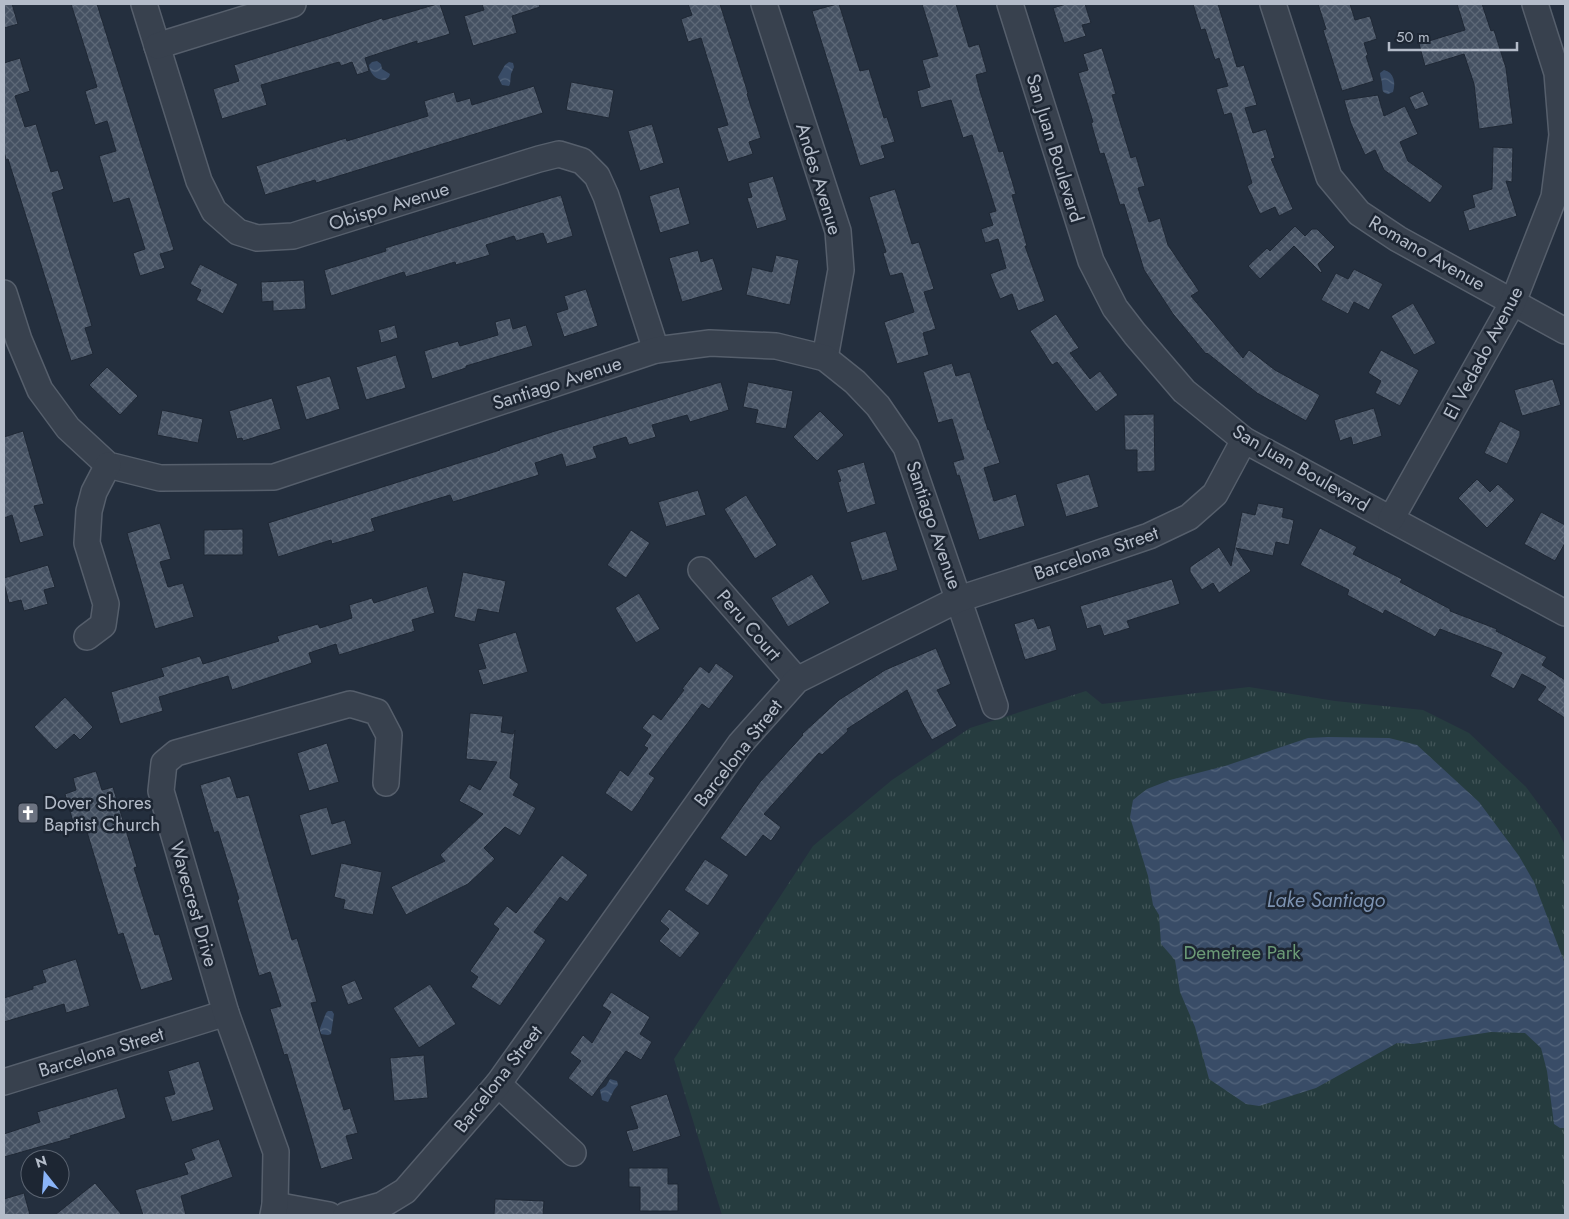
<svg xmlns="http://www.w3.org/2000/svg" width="1569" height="1219" viewBox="0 0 1569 1219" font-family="Jost,sans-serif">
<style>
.park{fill:url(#park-tufts)}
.water{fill:url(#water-waves)}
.building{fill:url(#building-cross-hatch);stroke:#1f2835}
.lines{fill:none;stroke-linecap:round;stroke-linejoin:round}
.minor-casing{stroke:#565f6c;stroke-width:28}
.minor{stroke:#38414e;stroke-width:25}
.labels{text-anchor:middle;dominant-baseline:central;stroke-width:5;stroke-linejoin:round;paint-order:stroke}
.street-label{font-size:19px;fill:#b4bcc9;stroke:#1d2633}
.poi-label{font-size:19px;fill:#b4bcc9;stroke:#1d2633;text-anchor:start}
.park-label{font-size:19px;fill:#6b9a76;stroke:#1d2633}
.water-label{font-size:20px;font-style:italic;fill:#7c92b1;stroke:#1d2633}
</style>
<defs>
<pattern id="park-tufts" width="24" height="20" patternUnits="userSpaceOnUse" patternTransform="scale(1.25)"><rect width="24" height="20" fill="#263c3f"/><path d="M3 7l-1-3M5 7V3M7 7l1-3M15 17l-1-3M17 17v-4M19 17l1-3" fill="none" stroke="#435659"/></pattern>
<pattern id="water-waves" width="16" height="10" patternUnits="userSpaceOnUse" patternTransform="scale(1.25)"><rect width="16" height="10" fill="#394c67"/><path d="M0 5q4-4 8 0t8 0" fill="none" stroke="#53647b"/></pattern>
<pattern id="building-cross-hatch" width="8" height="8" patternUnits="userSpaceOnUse" patternTransform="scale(1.25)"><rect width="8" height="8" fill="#455162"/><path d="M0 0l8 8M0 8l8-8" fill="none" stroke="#5d6877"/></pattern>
</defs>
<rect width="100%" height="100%" fill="#242f3e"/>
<!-- park -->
<path class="park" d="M1249,687L1335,701L1423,710L1469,733L1526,787L1557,829L1565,845V1215H722L674,1059L813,846L892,780L970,728L1086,691L1102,704Z"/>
<!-- water -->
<g class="water">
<path d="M377,61L381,64L382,69L390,74L389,77L385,80C376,80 370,74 369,65L372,62Z"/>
<path d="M509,62L513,63L514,67L511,74L510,84L509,86L502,85L498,77L505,65Z"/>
<path d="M1384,70C1394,72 1396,83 1393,92L1388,94C1381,92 1383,90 1382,84C1382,80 1380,77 1380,73Z"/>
<path d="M1328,737L1389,738L1417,745L1479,802L1519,856L1534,882L1565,964V1128H1560L1554,1124L1547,1071L1541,1048L1525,1033L1491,1032L1413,1044L1397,1043L1316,1088L1259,1106L1246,1104L1209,1079L1195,1027L1180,992L1175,960L1161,944L1159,915L1153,905L1148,876L1130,817L1133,800L1147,789L1170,780L1225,766L1308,738Z"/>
<path d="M328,1011H332L334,1014L331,1034L328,1035L320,1034L319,1031L326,1013Z"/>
<path d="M610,1079L617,1081L618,1085L614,1090L608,1102L602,1100L600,1090L606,1086Z"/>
</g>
<!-- building -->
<g class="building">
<path d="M4,4H12L18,24L4,28Z"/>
<path d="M71,4H97L174,250L160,254L165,268L140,276L133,253L145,249L129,198L113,203L99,156L116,151L107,121L95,125L85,91L97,87Z"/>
<path d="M437,4H440L450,34L417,44V41L365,58L369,71L357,75L352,62L341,66L339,62L261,85L267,105L222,119L213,89L239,81L234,65L331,35L382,18L383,20Z"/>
<path d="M482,4H539L540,7L512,16L517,33L473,46L464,16L484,10Z"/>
<path d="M688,4H720L748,93L747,94L761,138L749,142L753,154L728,162L717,128L728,125L701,38L688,42L681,19L692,15Z"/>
<path d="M837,4H839L860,71L869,69L884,118L887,117L895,142L881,146L885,158L860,166L812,11Z"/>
<path d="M922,4H956L969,47L979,44L987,72L976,75L980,91L999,152L1003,151L1016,194L1012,195L1027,246H1025L1045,301L1018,311L1012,294L1000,299L990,274L1006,268L998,239L985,243L981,229L993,225L989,213L996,211L972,135L963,138L951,100L921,108L917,91L930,87L922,60L938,56Z"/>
<path d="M1066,4H1085L1091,23L1082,25L1086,36L1064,43L1053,8Z"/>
<path d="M1193,4H1218L1237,67L1244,65L1257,105L1245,108L1253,133L1266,129L1275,158L1271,159L1293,209L1279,216L1275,207L1260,214L1247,186L1252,183L1231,113L1224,115L1216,89L1228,86L1219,58L1215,60L1205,29L1201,30Z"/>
<path d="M1318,4H1350L1355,20L1370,16L1377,39L1364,43L1368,55L1366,56L1374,81L1342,91L1323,30L1326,29Z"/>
<path d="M1457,4H1482L1491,31L1494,30L1506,68L1513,124L1479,129L1474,84L1464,54L1425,66L1419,44L1465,30Z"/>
<path d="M1102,48L1116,94L1112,95L1131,158L1136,156L1145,186L1138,188L1149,222L1160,218L1168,245L1199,291L1191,296L1243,358L1249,350L1275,370L1320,395L1306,421L1257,393L1207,353L1206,354L1173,314L1144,270L1124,204L1120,205L1104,153L1100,154L1091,123L1093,122L1078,73L1088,70L1083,54Z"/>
<path d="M20,58L30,91L15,96L25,127L36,124L51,172L58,170L64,189L52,193L92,326L85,328L93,354L71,361L8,159L6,160L4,151V63Z"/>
<path d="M571,82L614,90L609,118L566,110Z"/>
<path d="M534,86L543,113L316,183L315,180L265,195L256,166L346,138L347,141L428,116L424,101L454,92L457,102L470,98L472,105Z"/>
<path d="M1423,91L1429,105L1415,110L1409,97Z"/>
<path d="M1378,95L1384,116L1405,106L1418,134L1400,142L1408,161L1443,186L1430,203L1384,170L1375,150L1365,155L1351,124L1344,100Z"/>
<path d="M652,124L664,163L640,171L628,131Z"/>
<path d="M1493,147L1513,148L1512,182L1506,181L1517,216L1469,231L1463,211L1475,207L1472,195L1492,189Z"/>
<path d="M773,176L787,220L757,229L747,198L752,197L748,183Z"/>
<path d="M679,187L690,224L660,233L649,196Z"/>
<path d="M895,189L912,244L919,242L934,289L924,292L936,329L923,333L929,355L897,364L884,322L914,312L902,273L890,276L883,253L886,252L869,197Z"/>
<path d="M561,195L573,236L547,244L543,233L516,241L514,236L486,245L490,255L456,265L455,262L406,277L404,272L331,296L324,270L386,251L385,248Z"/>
<path d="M1295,226L1305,236L1312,229H1317L1335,247L1318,264L1322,272L1321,273L1294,246L1260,279L1248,266L1267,248L1270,251Z"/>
<path d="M698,250L701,262L713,258L723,290L682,302L669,258Z"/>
<path d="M776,255L799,260L790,305L746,295L752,267L772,272Z"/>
<path d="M200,264L238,284L223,314L196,300L201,290L190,284Z"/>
<path d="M1354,269L1383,284L1369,310L1354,302L1348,314L1321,300L1336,273L1348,279Z"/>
<path d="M304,280L306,309L273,311V301L262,302L261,282Z"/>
<path d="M586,289L598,326L564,337L556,313L568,309L564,296Z"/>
<path d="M1413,303L1436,343L1414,355L1391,316Z"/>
<path d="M1056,314L1079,348L1070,353L1090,379L1100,371L1118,395L1096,412L1057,362L1052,365L1030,331Z"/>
<path d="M510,318L513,329L526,325L533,346L466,366V368L432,379L424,351L458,341L460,346L498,335L495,322Z"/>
<path d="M395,325L398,338L381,343L378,330Z"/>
<path d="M1381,350L1419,370L1400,406L1375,393L1381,381L1368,373Z"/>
<path d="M396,355L406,388L366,400L356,367Z"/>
<path d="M952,363L956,376L970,372L988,430L989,429L1000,463L984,468L994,501L1016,494L1025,526L979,540L959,475L957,476L953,462L964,459L952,419L938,423L923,372Z"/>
<path d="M107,367L138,396L120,415L89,385Z"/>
<path d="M330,376L340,409L306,420L296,386Z"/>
<path d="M1553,379L1561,405L1522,416L1514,390Z"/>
<path d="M721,382L729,410L690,422L687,415L652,425L656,437L629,445L626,437L593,447L597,458L566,467L562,454L535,463L539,475L453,502L450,495L371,519L375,531L332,544L331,540L278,557L268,523L500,450V449L555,431Z"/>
<path d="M748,382L793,391L786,429L755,423L758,410L743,407Z"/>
<path d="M272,398L281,429L243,441L242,438L237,439L229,411Z"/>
<path d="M1374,408L1382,436L1353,445L1351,437L1340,441L1334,420Z"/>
<path d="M162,410L203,419L198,443L157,435Z"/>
<path d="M820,411L844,435L817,461L793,437Z"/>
<path d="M1154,414L1155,471L1137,472V450H1125L1124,415Z"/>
<path d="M1500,421L1520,431V436L1507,464L1484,453Z"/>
<path d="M23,431L44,504L34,506L44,536L20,543L12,515L4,518V437Z"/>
<path d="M864,462L876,504L847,513L838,482L841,481L837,470Z"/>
<path d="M1089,474L1099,507L1066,517L1056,484Z"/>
<path d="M1477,479L1490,492L1498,484L1515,500L1487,528L1458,498Z"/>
<path d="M698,490L706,515L666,527L658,502Z"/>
<path d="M746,495L777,545L755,559L724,509Z"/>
<path d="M1258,503L1284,508L1282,517L1294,520L1289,545L1276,542L1273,556L1236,548L1251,571L1219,593L1213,583L1202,590L1190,572V567L1219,547L1231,566L1242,512L1255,515Z"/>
<path d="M1541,512L1565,525V543L1555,561L1524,544Z"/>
<path d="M160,523L171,559L160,562L168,587L183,583L194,617L155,629L127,533Z"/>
<path d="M1320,528L1357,547L1353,554L1402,579L1400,582L1450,609V611L1497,629L1496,631L1547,657L1542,665L1565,680V718L1537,700L1546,687L1522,674L1514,689L1490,676L1502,653L1440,629L1435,637L1385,610L1383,614L1347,595L1349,590L1300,565Z"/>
<path d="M243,529V555H204V530Z"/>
<path d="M631,530L650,543L626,578L607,565Z"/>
<path d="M886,531L898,570L862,581L850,542Z"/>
<path d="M48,565L55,587L44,590L48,604L24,611L21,600L9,603L4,583V578Z"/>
<path d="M463,572L506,581L499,613L478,609L475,622L454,617Z"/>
<path d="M812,574L830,603L788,627L771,598Z"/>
<path d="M1172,579L1180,604L1127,621L1130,628L1104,636L1100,625L1087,629L1080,606Z"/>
<path d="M427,586L435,613L412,620L415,631L339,655L336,644L309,653L312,663L232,690L228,676L159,697L163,711L120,724L111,692L164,676L161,668L200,656L203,664L279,641L277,636L318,624L320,628L352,618L349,605L372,598L374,603Z"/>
<path d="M639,593L660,629L636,643L615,608Z"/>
<path d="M1034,618L1038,629L1050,625L1057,650L1025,660L1014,624Z"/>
<path d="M516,632L528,672L483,685L478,670L486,668L478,644Z"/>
<path d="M936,648L951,684L937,690L957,726L932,740L922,723L907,690L847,729L848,731L822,755L819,753L764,814L781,827L771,841L763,835L746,857L720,838L760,782L803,735L802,734L839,700L885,670Z"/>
<path d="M716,663L734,676L709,709L702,704L649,774L655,778L632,812L605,793L620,770L628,776L648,748L644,746L651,735L642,728L653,714L661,720L684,690L682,689L700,666L709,673Z"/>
<path d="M65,697L93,727L80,740L74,734L56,750L34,727Z"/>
<path d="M470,713L503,716L501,732L513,734L515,730L510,778L519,784L513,795L536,808L520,836L505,827L484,848L495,859L468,884L406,915L391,887L445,861L440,855L483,814L459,801L469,784L480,790L497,762L466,759Z"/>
<path d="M327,743L339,782L309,791L297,753Z"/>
<path d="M96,771L102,790L113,787L137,867L134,868L155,935L159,934L173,980L141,990L123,933L118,935L84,822L74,825L65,794L76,790L73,778Z"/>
<path d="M230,776L237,798L249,795L292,940L297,938L317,1002L311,1003L344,1110L350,1108L358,1133L346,1136L353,1159L321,1169L287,1054L284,1055L270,1009L281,1006L270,972L259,976L237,900L239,899L218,831L214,833L200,785Z"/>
<path d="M327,807L332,824L345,820L352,844L311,856L299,815Z"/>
<path d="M562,855L588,875L567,902L560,897L534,932L546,940L500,1006L471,987L478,977L470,971L499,929L493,924L507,906L516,913Z"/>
<path d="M705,859L729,875L708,906L684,890Z"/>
<path d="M341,863L382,872L373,915L343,909L345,900L334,897Z"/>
<path d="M669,909L700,933L680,958L659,941L669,929L660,921Z"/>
<path d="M76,959L90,1006L66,1013L64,1004L4,1022V998L33,989V986L46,982L42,970Z"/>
<path d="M355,980L363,999L348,1005L341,986Z"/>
<path d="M430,984L456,1024L419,1048L393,1008Z"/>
<path d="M611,992L650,1017L640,1034L652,1042L641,1060L626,1051L592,1097L568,1078L581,1061L570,1053L583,1035L592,1043L611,1012L602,1006Z"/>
<path d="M424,1055L428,1098L394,1101L390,1058Z"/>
<path d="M199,1061L214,1110L172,1122L164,1097L175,1094L168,1071Z"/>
<path d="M117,1088L126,1118L70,1136L71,1138L4,1157V1134L40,1122L37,1112Z"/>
<path d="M667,1094L681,1136L633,1152L626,1131L638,1128L630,1106Z"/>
<path d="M219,1139L233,1177L181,1196L186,1215H143L135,1190L188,1174L184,1163L195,1159L191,1149Z"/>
<path d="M629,1168H668V1184H678V1211H640V1187H629Z"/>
<path d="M95,1183L122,1215H55Z"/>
<path d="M24,1193L30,1215H4V1199Z"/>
<path d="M495,1199L544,1201L543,1215H494Z"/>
</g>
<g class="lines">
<!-- minor casing -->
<g class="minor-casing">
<g id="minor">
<path d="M144,4L199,181L214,211L238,232L257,238L293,236L539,159L559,154L582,161L597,176L606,196L656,350"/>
<path d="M764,4L838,231L841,270L825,358"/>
<path d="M1010,4L1091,261L1115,308L1135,334L1184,391L1244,440L1565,613"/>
<path d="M1273,4L1329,177L1359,213L1398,239L1565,331"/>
<path d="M157,46L293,4"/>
<path d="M4,293L19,340L40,390L68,428L108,465L160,478L274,477L656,350L710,343L776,346L825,358L855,382L878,406L906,447L995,706"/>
<path d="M1391,519L1513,302L1554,197L1562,135L1557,73L1535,4"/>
<path d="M701,570L797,680"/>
<path d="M87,637L103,625L106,604L87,543L89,511L94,492L108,465"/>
<path d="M4,1082L226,1013"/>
<path d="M498,1084L573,1153"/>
<path d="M275,1205L329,1215"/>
<path d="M273,1215L275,1205L276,1152L226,1013L161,791L164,763L176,753L350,704L377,712L389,735L386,783"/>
<path d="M346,1215L382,1205L405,1191L498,1084L740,744L797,680L959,599L1064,565L1149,536L1189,517L1215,494L1244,440"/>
</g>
</g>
<!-- minor -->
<use href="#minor" class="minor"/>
</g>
<!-- icons -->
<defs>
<g id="church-square" transform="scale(1.125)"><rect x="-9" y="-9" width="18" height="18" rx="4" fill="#6b7280" stroke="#1d2633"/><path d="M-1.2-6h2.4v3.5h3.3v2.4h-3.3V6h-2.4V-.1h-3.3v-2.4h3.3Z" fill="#fff"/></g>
</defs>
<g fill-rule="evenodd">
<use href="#church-square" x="28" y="813"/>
</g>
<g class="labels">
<!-- street labels -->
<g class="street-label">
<text transform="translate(1055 148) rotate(73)">San Juan Boulevard</text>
<text transform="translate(819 179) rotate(73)">Andes Avenue</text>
<text transform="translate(389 206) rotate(-17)">Obispo Avenue</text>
<text transform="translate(1427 253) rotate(30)">Romano Avenue</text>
<text transform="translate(1483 353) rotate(-62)">El Vedado Avenue</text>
<text transform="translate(557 383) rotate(-18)">Santiago Avenue</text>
<text transform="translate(1301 468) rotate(30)">San Juan Boulevard</text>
<text transform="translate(934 525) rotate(71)">Santiago Avenue</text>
<text transform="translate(1096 553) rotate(-19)">Barcelona Street</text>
<text transform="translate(749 625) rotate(49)">Peru Court</text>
<text transform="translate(738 753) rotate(-52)">Barcelona Street</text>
<text transform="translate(194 904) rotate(74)">Wavecrest Drive</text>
<text transform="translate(101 1052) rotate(-17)">Barcelona Street</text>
<text transform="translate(498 1079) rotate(-52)">Barcelona Street</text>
</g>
<!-- poi labels -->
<g class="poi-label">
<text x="44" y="802">Dover Shores<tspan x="44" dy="22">Baptist Church</tspan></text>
</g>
<!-- park labels -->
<g class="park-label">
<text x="1242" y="952">Demetree Park</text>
</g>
<!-- water labels -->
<g class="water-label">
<text x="1326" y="900">Lake Santiago</text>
</g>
</g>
<!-- border -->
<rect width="1569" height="1219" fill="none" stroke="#b4bcc9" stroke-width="10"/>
<!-- north arrow -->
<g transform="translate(45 1174) rotate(343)"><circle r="24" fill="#1d2633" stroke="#59626f"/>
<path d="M0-4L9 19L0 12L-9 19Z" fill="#8ab4f8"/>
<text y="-8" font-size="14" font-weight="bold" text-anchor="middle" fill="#b4bcc9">N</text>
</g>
<!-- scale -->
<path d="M1389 42v8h128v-8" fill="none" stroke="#b4bcc9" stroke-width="2.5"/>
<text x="1396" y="42" font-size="15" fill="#b4bcc9" stroke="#1d2633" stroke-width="4" paint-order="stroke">50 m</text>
</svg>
